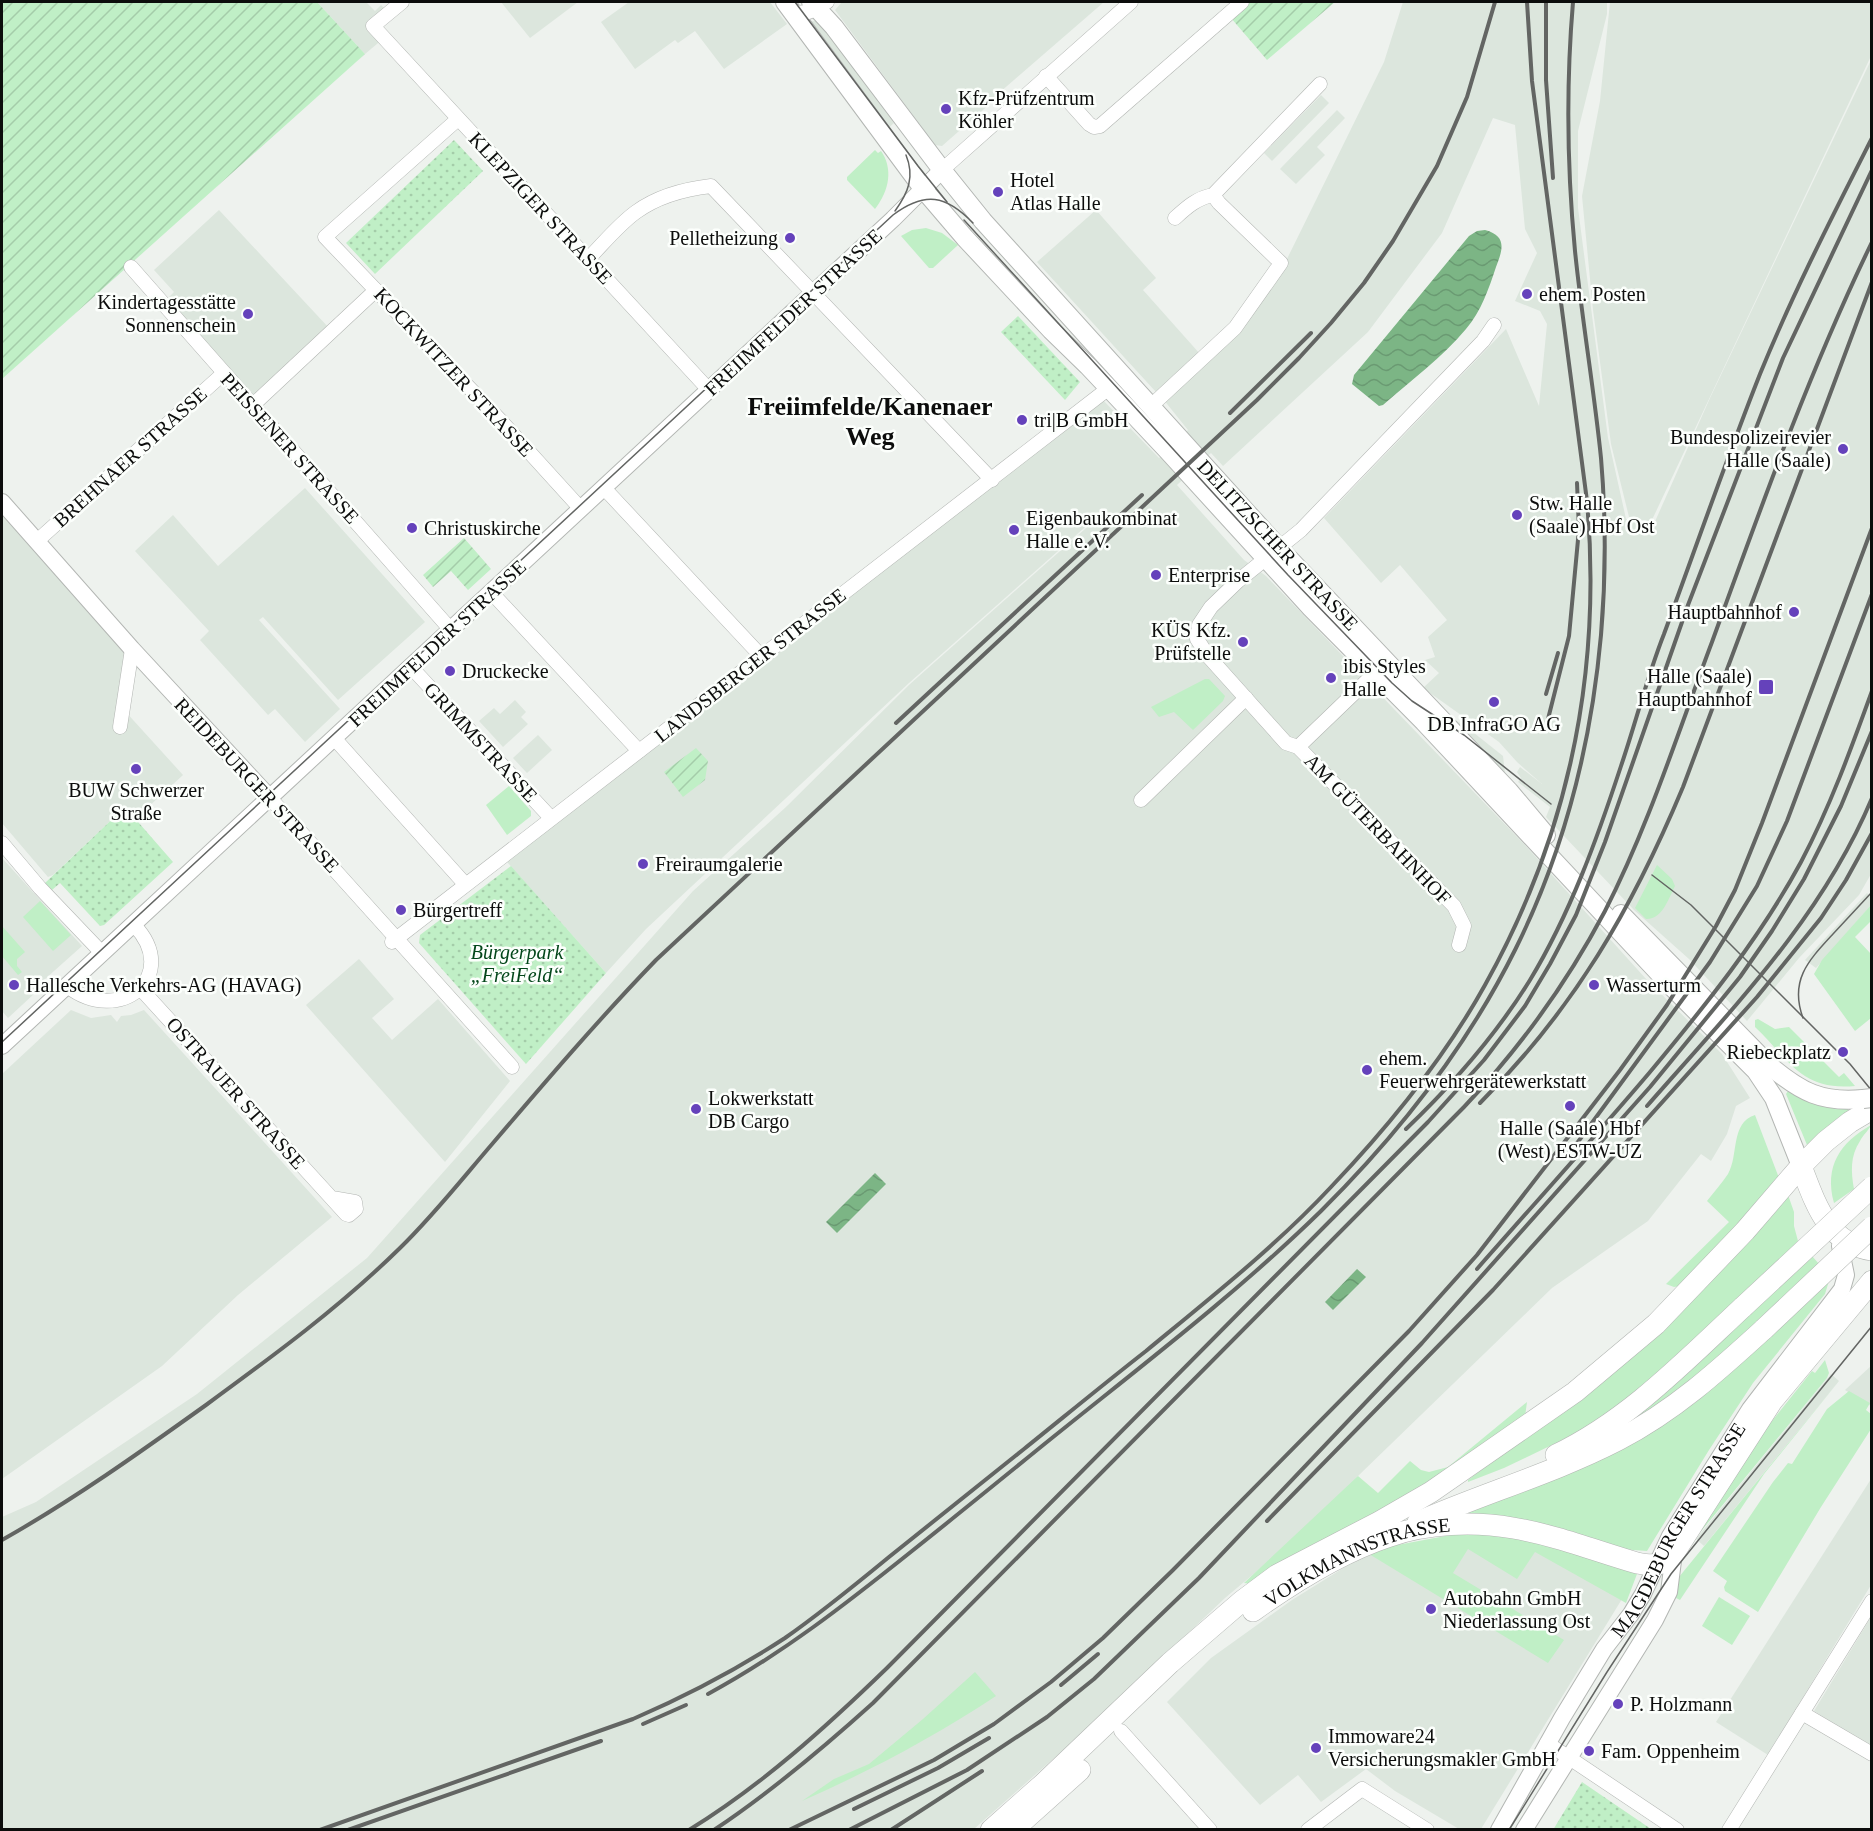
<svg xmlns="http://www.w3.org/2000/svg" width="1873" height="1831" viewBox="0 0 1873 1831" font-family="'Times New Roman',serif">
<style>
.built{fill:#dce6dd}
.grass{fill:#c0efc6}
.park{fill:url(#park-dots)}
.garden{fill:url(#garden-furrows)}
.water{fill:url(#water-waves)}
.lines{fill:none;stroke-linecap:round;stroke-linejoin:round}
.minor-casing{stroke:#b3b6b3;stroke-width:15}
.tertiary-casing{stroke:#b3b6b3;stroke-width:18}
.secondary-casing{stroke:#b3b6b3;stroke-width:20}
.primary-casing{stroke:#b3b6b3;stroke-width:22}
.minor{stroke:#fff;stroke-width:14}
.tertiary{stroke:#fff;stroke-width:16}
.secondary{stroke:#fff;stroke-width:18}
.primary{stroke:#fff;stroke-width:21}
.tram{stroke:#636563;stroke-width:1.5}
.rail{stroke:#636563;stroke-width:4}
.secondary-bridge-casing{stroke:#b3b6b3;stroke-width:20;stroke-linecap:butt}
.primary-bridge-casing{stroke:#b3b6b3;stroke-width:22;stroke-linecap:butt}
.secondary-bridge{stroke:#fff;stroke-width:18}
.primary-bridge{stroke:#fff;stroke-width:21}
.poi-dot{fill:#6542bb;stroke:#fcfffc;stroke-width:2}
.labels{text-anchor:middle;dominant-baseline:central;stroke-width:5;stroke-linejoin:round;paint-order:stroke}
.poi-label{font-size:20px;fill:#0c0d0c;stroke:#fcfffc;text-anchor:start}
.street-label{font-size:20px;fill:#0c0d0c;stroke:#fcfffc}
.park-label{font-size:20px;font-style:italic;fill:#03471a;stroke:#fcfffc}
.district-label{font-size:26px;font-weight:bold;fill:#0c0d0c;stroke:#fcfffc}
</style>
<defs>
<pattern id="park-dots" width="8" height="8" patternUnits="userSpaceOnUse" patternTransform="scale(1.5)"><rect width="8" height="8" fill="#c0efc6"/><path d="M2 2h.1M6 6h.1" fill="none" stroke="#a4cca9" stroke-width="1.8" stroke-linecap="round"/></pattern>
<pattern id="garden-furrows" width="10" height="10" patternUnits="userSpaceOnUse" patternTransform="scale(1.5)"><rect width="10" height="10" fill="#c0efc6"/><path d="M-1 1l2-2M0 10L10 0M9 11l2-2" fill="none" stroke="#a4cca9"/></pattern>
<pattern id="water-waves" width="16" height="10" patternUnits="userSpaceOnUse" patternTransform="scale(1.5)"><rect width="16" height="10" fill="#7cb585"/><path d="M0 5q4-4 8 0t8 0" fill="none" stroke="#6a9a72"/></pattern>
</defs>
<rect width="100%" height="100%" fill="#eef2ee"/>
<!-- built -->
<g class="built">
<path d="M317,2H366L375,11L381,5L385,9L373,26L384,38L365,54Z"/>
<path d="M501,2H578L530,38Z"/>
<path d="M629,2H770L787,24L724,69L695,31L678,43L675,40L635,69L601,22Z"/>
<path d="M842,2H1104L999,93L1000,95L942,146L935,145L835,10Z"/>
<path d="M1403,2H1607V14L1578,131V208L1608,438L1626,519L1653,526L1710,398L1871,60V874L1859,895L1799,958L1747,1021L1689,959L1634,910L1546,817L1550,807L1518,782L1521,778L1517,772L1520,767L1542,784L1517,762L1499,742L1423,688L1439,673L1425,660L1435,657L1428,637L1447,620L1400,565L1381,583L1324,518L1506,329L1539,406L1547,324L1540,311L1515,301L1537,253L1525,229L1515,125L1493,118L1442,233L1368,332L1223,466L1211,453L1177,485L1244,560L1266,576L1523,843L1647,980L1722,1054L1750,1098L1736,1106L1727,1134L1711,1161L1701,1154L1648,1221L1552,1288L1358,1476L1338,1503L1225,1598L1097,1720L974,1829L2,1830V1517L36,1502L197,1394L367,1258L693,891L786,807L910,684L1085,529L1109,506L909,683L646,929L606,973L507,862L770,651L1100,397L1159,458L1188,430L1163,399L1285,263L1384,62Z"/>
<path d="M1610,2H1871V56L1651,522L1629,517L1611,444L1593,310L1582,196L1600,101Z"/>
<path d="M824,20L833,40L894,123L887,129L807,22Z"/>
<path d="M1321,95L1329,103L1272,161L1264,153Z"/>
<path d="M1337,110L1345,118L1317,147L1325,155L1296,184L1280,169Z"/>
<path d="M219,210L329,328L256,397L167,299L174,292L154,270Z"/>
<path d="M1096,210L1156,278L1143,290L1200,354L1156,392L1037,262Z"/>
<path d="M305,488L425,622L338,700L263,617L259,620L340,709L305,742L275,709L268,715L200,640L209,631L135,551L173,515L218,566Z"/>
<path d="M2,504L133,651L124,710L183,775L135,819L124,808L53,875L48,877L2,823Z"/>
<path d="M515,700L526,712L521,717L528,724L503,747L479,721L494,708L500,714Z"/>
<path d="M1433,705L1469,729L1503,756L1505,773L1466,741Z"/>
<path d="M538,735L552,750L527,773L513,758Z"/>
<path d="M2,858L82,946L35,988V993L8,1018L2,1011Z"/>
<path d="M1867,893L1871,897V905L1816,968L1805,960Z"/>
<path d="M359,959L394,999L372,1018L392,1040L438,999L510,1081L445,1162L306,1005Z"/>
<path d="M71,1010L91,1018L111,1015L117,1022L121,1016L131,1015L144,1010L332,1217L238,1295L162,1366L2,1479V1074Z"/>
<path d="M1871,1366V1406L1845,1390Z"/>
<path d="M1831,1374L1839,1381L1704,1546L1696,1539Z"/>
<path d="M1871,1479V1585L1768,1755L1716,1722Z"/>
<path d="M1433,1542L1530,1547L1622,1599L1481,1829H1459L1395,1791L1366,1769L1321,1802L1298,1775L1260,1805L1167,1702L1211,1658L1292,1600L1361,1557Z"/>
<path d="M1871,1617V1747L1814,1711Z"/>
</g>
<!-- grass -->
<g class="grass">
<path d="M875,150L878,153L881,151C893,168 890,190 875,209L847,180V177Z"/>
<path d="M926,228L942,233L958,245L933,268H929L901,236L912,230Z"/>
<path d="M1205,679H1209L1225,696L1223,701L1193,730L1174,712L1159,717L1151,707Z"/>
<path d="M509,786L531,811V816L507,835L486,805Z"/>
<path d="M1657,865L1672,879L1675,886C1669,898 1662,920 1646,919L1635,908Z"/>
<path d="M40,901L71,935L53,951L23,917Z"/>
<path d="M1871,905V921L1855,937L1871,954V1018L1855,1031L1814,974L1822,960Z"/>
<path d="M2,926L25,952L17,959V966L22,972L18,975L2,956Z"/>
<path d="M1758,1019L1775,1029L1789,1027L1839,1077L1844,1073L1855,1086C1800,1091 1789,1059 1755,1027V1020Z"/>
<path d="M1788,1091C1806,1104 1825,1106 1848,1107V1112L1807,1145L1786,1094Z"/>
<path d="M1755,1115L1779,1178L1757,1205L1680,1286L1674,1287L1666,1284L1729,1222L1707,1201C1714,1192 1722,1183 1728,1174C1739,1155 1730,1123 1755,1115Z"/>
<path d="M1871,1125C1869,1130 1863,1135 1860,1141C1850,1156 1851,1172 1854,1189L1834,1203C1824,1166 1840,1143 1871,1125Z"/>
<path d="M1787,1192L1794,1212V1226L1798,1241L1733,1308L1627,1400L1583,1429L1556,1443L1504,1468L1468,1482V1480L1601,1379Z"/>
<path d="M1812,1256L1819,1264L1758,1322L1658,1410L1563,1455Z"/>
<path d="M1829,1281L1825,1294L1753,1383L1709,1450L1647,1551L1620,1549L1469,1517V1512L1539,1486L1631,1444L1696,1402Z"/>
<path d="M1825,1360L1829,1373L1827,1378L1689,1546L1748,1451L1812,1371L1815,1373Z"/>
<path d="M1839,1381L1764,1474L1680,1600L1676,1598L1679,1577Z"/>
<path d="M1849,1391L1870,1403L1866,1410L1871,1414V1429L1821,1507L1758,1612L1725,1591L1724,1587L1727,1581L1713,1571L1773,1482L1788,1463L1792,1464L1827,1409Z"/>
<path d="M1527,1402L1524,1424L1443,1477L1254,1584L1244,1583L1358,1476L1378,1493L1410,1461L1421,1470L1429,1472L1448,1467Z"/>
<path d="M1456,1534L1517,1536L1635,1572L1637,1574L1626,1603L1535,1552L1517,1579L1468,1549L1453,1573L1564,1640L1548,1663L1369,1554L1392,1546Z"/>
<path d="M1719,1597L1750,1616L1732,1645L1702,1626Z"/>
<path d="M975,1672L996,1696C934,1737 870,1771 802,1801L834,1779L869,1764L923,1719Z"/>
</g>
<!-- park -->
<g class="park">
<path d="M454,140L483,171L375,274L346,243Z"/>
<path d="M1018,316L1080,382L1065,400L1001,332Z"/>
<path d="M125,807L173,862L104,925L100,926L60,883L52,890L45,883Z"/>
<path d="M511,866L606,973L526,1064L419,943L420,935Z"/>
<path d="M1582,1782L1651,1829L1553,1830Z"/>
</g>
<!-- garden -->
<g class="garden">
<path d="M2,2H317L365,54L2,379Z"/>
<path d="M1249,2H1335L1267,60L1231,18Z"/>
<path d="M464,538L491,569L468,590L451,571L433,587L423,575Z"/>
<path d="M696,748L708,761L705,780L683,797L664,772Z"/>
</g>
<!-- water -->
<g class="water">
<path d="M1485,230C1507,236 1503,249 1496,267C1489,288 1481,312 1466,329C1443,357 1410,381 1383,405L1379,406L1352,384L1354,375L1469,236L1477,231Z"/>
<path d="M875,1173L886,1184L837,1233L826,1222Z"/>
<path d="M1357,1269L1366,1277L1333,1310L1325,1302Z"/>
</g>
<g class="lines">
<!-- minor casing -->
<g class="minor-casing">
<g id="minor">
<path d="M402,2L373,26L709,390"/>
<path d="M793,13L809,12L827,2"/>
<path d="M1046,76L1089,124L1094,127L1100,126L1242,2"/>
<path d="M458,119L325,237L501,421L581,509"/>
<path d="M942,170L1131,2"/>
<path d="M1175,218C1187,207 1197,198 1213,195L1320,84"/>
<path d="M588,259C603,244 618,225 636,212C658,196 685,189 711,186L992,480"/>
<path d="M131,267L451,630"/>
<path d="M253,405L376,290"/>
<path d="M1151,406L1235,328L1281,263L1219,203L1213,195"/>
<path d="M604,488L761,656"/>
<path d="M37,541L224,373"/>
<path d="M491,592L639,751"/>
<path d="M411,667L551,818"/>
<path d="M120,727L132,649"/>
<path d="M334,738L465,884"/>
<path d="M1298,747L1374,674"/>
<path d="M270,798L512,1067"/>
<path d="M1141,800L1246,698"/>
<path d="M2,843L40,888L102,953"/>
<path d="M392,942L1109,388"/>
<path d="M1459,945L1464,926L1454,906L1298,747L1286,743L1208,656L1197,639L1199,625L1211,607L1238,581L1301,530L1483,341L1494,325"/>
<path d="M67,986C120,1027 182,975 134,925"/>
<path d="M140,988L346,1214L349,1215L356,1209L355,1202L332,1198"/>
<path d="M1802,1713L1872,1754"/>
<path d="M1121,1731L1210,1830"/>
<path d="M1547,1743L1677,1830"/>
<path d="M1308,1830L1362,1789L1427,1830"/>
<path d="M1729,1830L1872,1601"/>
</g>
</g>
<!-- tertiary casing -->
<g class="tertiary-casing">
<g id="tertiary">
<path d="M2,502L132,649L270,798"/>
<path d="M2,1046L893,219L942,170"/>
<path id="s1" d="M1499,1830L1562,1718L1604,1649L1631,1614L1643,1594L1670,1536L1750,1409L1842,1289L1846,1275L1840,1246"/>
<path d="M1524,1830L1655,1620L1669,1592L1674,1553"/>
</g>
</g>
<!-- secondary casing -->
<g class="secondary-casing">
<g id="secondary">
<path d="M785,2L924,190L965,238L1051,330L1088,366L1167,450L1311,608L1424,722L1672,987L1756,1071L1774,1098L1801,1166"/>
<path d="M811,2L834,27L942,170L983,221L1279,548L1509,791L1546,835"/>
<path d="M1621,914L1770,1066C1801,1092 1822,1103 1863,1099"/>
</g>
</g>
<!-- primary casing -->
<g class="primary-casing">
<g id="primary">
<path d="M1801,1166C1815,1202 1827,1244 1872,1250"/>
<path d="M1556,1455C1629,1420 1685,1361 1743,1307"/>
<path d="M1418,1522C1484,1493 1554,1473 1618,1440C1674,1411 1718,1371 1764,1329"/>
<path id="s2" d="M1253,1611C1295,1581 1341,1552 1390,1536C1427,1523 1474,1521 1513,1528C1555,1535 1596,1551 1637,1563C1652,1566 1663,1567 1674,1553L1772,1401L1872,1281"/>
<path d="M991,1830L1043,1784L1170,1663L1242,1601L1277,1575L1379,1522L1431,1492L1575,1392L1656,1324L1745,1231L1801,1166L1826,1141L1850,1122L1872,1109"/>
<path d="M1013,1830L1080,1770"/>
</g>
</g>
<!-- minor -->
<use href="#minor" class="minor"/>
<!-- tertiary -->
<use href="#tertiary" class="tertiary"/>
<!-- secondary -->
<use href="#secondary" class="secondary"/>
<!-- primary -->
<use href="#primary" class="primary"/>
<!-- tram -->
<g class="tram">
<path d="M795,2L918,166L947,202"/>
<path d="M895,211C908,193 915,177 906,155"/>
<path d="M964,220L1288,575L1392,683L1412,701L1464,735L1551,804"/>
<path d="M1652,875L1691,905L1850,1064L1872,1091"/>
<path d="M1803,1018C1789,980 1809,960 1833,934C1846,920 1859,906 1872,892"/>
<path d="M2,1042L893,215C925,191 946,195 973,223"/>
<path d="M1509,1830L1607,1672L1671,1574L1872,1326"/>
</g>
<!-- rail -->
<g class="rail">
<path d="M1546,2V80L1553,178"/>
<path d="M1230,413L1311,333"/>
<path d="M1546,694L1558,653"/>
<path d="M1548,719L1569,636L1579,529L1577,483"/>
<path d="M896,723L1142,495"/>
<path d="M1480,1103C1574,1009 1632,909 1683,787L1872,282"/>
<path d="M1647,1106C1731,1010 1822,918 1872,798"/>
<path d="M1406,1129C1452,1085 1496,1035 1530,980C1570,914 1597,839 1621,766C1636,722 1647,677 1664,634C1696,547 1726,460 1760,374C1793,293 1833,215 1872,138"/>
<path d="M1572,1150L1710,962L1757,886L1787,821L1872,594"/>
<path d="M1477,1269C1535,1203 1594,1138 1650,1072C1705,1006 1760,938 1801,862C1830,807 1851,749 1872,691"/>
<path d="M1267,1521L1493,1290L1757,997L1821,918L1846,880L1872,833"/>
<path d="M2,1540C73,1500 139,1453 206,1405C273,1356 340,1307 400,1248C433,1216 462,1179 493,1143C546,1081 599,1019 656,960L1257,400L1299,358L1331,323L1364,283L1393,241L1437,166L1467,97L1495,2"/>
<path d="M1061,1685L1098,1654"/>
<path d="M708,1694C782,1654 847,1603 912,1551C956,1516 999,1481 1042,1446C1136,1370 1234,1296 1321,1211C1487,1046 1580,870 1601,635C1606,576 1606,517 1601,458C1594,389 1582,320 1575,251C1567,168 1566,85 1573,2"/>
<path d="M643,1724L686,1705"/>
<path d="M854,1809L938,1768L989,1738"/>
<path d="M320,1830L633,1719C686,1696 736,1670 785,1638C821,1613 855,1585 889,1557C934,1521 979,1485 1024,1449C1065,1416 1105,1383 1146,1351C1209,1299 1275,1247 1331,1187C1389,1126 1444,1059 1485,985C1569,834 1602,672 1587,501L1532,81L1527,2"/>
<path d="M348,1830L601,1741"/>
<path d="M689,1830C762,1785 825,1728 887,1668L1428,1122L1484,1060L1525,1006L1550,964L1576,915L1605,842L1688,605L1783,358L1872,170"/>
<path d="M714,1830C771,1792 822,1749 873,1703L1464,1107C1520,1048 1567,983 1605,911C1649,825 1678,732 1712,642C1761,507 1809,372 1872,242"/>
<path d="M789,1830L934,1760L994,1724L1051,1682L1103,1638L1173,1570L1409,1331L1477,1255L1620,1070L1667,1005L1716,926L1735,890L1762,823L1872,528"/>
<path d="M849,1830L967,1770L1047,1717L1094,1679L1199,1578L1422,1343L1650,1087L1740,977L1772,931L1804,879L1841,806L1872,731"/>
<path d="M891,1830L982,1771"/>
</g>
<!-- secondary-bridge casing -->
<g class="secondary-bridge-casing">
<path id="secondary-bridge" d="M1863,1099L1872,1098"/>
</g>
<!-- primary-bridge casing -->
<g class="primary-bridge-casing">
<g id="primary-bridge">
<path d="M1743,1307L1872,1187"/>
<path d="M1764,1329L1872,1227"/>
</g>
</g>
<!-- secondary-bridge -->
<use href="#secondary-bridge" class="secondary-bridge"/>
<!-- primary-bridge -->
<use href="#primary-bridge" class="primary-bridge"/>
</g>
<!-- markers -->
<g class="poi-dot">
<circle cx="946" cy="109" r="6"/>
<circle cx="998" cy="192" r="6"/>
<circle cx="790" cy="238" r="6"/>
<circle cx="1527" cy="294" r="6"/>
<circle cx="248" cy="314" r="6"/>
<circle cx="1022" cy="420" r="6"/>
<circle cx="1843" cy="449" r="6"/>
<circle cx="1517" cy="515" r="6"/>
<circle cx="412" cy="528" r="6"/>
<circle cx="1014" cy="530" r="6"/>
<circle cx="1156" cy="575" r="6"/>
<circle cx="1794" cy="612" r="6"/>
<circle cx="1243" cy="642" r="6"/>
<circle cx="450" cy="671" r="6"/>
<circle cx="1331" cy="678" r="6"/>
<rect x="1758" y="679" width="16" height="16" rx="3"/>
<circle cx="1494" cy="702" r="6"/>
<circle cx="136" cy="769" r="6"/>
<circle cx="643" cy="864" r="6"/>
<circle cx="401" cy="910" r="6"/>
<circle cx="14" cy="985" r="6"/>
<circle cx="1594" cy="985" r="6"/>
<circle cx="1843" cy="1052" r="6"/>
<circle cx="1367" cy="1070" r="6"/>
<circle cx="1570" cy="1106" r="6"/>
<circle cx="696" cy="1109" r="6"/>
<circle cx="1431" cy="1609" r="6"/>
<circle cx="1618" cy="1704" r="6"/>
<circle cx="1316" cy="1748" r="6"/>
<circle cx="1589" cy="1751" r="6"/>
</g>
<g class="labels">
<!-- poi labels -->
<g class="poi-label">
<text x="958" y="98">Kfz-Prüfzentrum<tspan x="958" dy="23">Köhler</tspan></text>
<text x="1010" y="180">Hotel<tspan x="1010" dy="23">Atlas Halle</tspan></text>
<text x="778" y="238" text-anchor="end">Pelletheizung</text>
<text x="1539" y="294">ehem. Posten</text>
<text x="236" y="302" text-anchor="end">Kindertagesstätte<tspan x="236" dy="23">Sonnenschein</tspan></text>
<text x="1034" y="420">tri|B GmbH</text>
<text x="1831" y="437" text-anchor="end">Bundespolizeirevier<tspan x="1831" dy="23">Halle (Saale)</tspan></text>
<text x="1529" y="503">Stw. Halle<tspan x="1529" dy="23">(Saale) Hbf Ost</tspan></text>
<text x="1026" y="518">Eigenbaukombinat<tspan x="1026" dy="23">Halle e. V.</tspan></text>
<text x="424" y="528">Christuskirche</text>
<text x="1168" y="575">Enterprise</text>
<text x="1782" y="612" text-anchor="end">Hauptbahnhof</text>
<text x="1231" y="630" text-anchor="end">KÜS Kfz.<tspan x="1231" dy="23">Prüfstelle</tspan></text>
<text x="1343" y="666">ibis Styles<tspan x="1343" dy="23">Halle</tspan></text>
<text x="462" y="671">Druckecke</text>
<text x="1752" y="676" text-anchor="end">Halle (Saale)<tspan x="1752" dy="23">Hauptbahnhof</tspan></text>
<text x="1494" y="724" text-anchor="middle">DB InfraGO AG</text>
<text x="136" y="790" text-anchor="middle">BUW Schwerzer<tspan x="136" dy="23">Straße</tspan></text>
<text x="655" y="864">Freiraumgalerie</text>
<text x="413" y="910">Bürgertreff</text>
<text x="26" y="985">Hallesche Verkehrs-AG (HAVAG)</text>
<text x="1606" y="985">Wasserturm</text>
<text x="1831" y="1052" text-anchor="end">Riebeckplatz</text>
<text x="1379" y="1058">ehem.<tspan x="1379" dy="23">Feuerwehrgerätewerkstatt</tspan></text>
<text x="708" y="1098">Lokwerkstatt<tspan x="708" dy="23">DB Cargo</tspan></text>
<text x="1570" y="1128" text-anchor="middle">Halle (Saale) Hbf<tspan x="1570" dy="23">(West) ESTW-UZ</tspan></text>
<text x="1443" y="1598">Autobahn GmbH<tspan x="1443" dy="23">Niederlassung Ost</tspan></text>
<text x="1630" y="1704">P. Holzmann</text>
<text x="1328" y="1736">Immoware24<tspan x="1328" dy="23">Versicherungsmakler GmbH</tspan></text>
<text x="1601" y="1751">Fam. Oppenheim</text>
</g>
<!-- street labels -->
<g class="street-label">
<text transform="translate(541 208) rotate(47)">KLEPZIGER STRASSE</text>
<text transform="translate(793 312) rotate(-43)">FREIIMFELDER STRASSE</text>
<text transform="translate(454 372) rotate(47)">KOCKWITZER STRASSE</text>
<text transform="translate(290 448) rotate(48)">PEISSENER STRASSE</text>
<text transform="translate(130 457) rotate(-42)">BREHNAER STRASSE</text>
<text transform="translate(1278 545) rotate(47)">DELITZSCHER STRASSE</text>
<text transform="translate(437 643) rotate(-43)">FREIIMFELDER STRASSE</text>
<text transform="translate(750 665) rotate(-38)">LANDSBERGER STRASSE</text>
<text transform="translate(481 742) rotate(47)">GRIMMSTRASSE</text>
<text transform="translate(257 785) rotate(47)">REIDEBURGER STRASSE</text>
<text transform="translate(1378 829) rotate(46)">AM GÜTERBAHNHOF</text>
<text transform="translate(236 1093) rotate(48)">OSTRAUER STRASSE</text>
<text stroke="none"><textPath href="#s1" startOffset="350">MAGDEBURGER STRASSE</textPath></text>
<text stroke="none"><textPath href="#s2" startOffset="117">VOLKMANNSTRASSE</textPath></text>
</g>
<!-- park labels -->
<g class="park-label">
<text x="517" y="952">Bürgerpark<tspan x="517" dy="23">„FreiFeld“</tspan></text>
</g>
<!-- district labels -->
<g class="district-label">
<text x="870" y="406">Freiimfelde/Kanenaer<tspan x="870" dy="30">Weg</tspan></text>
</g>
</g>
<!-- border -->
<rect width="1873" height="1831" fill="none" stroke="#0c0d0c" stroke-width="6"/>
</svg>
